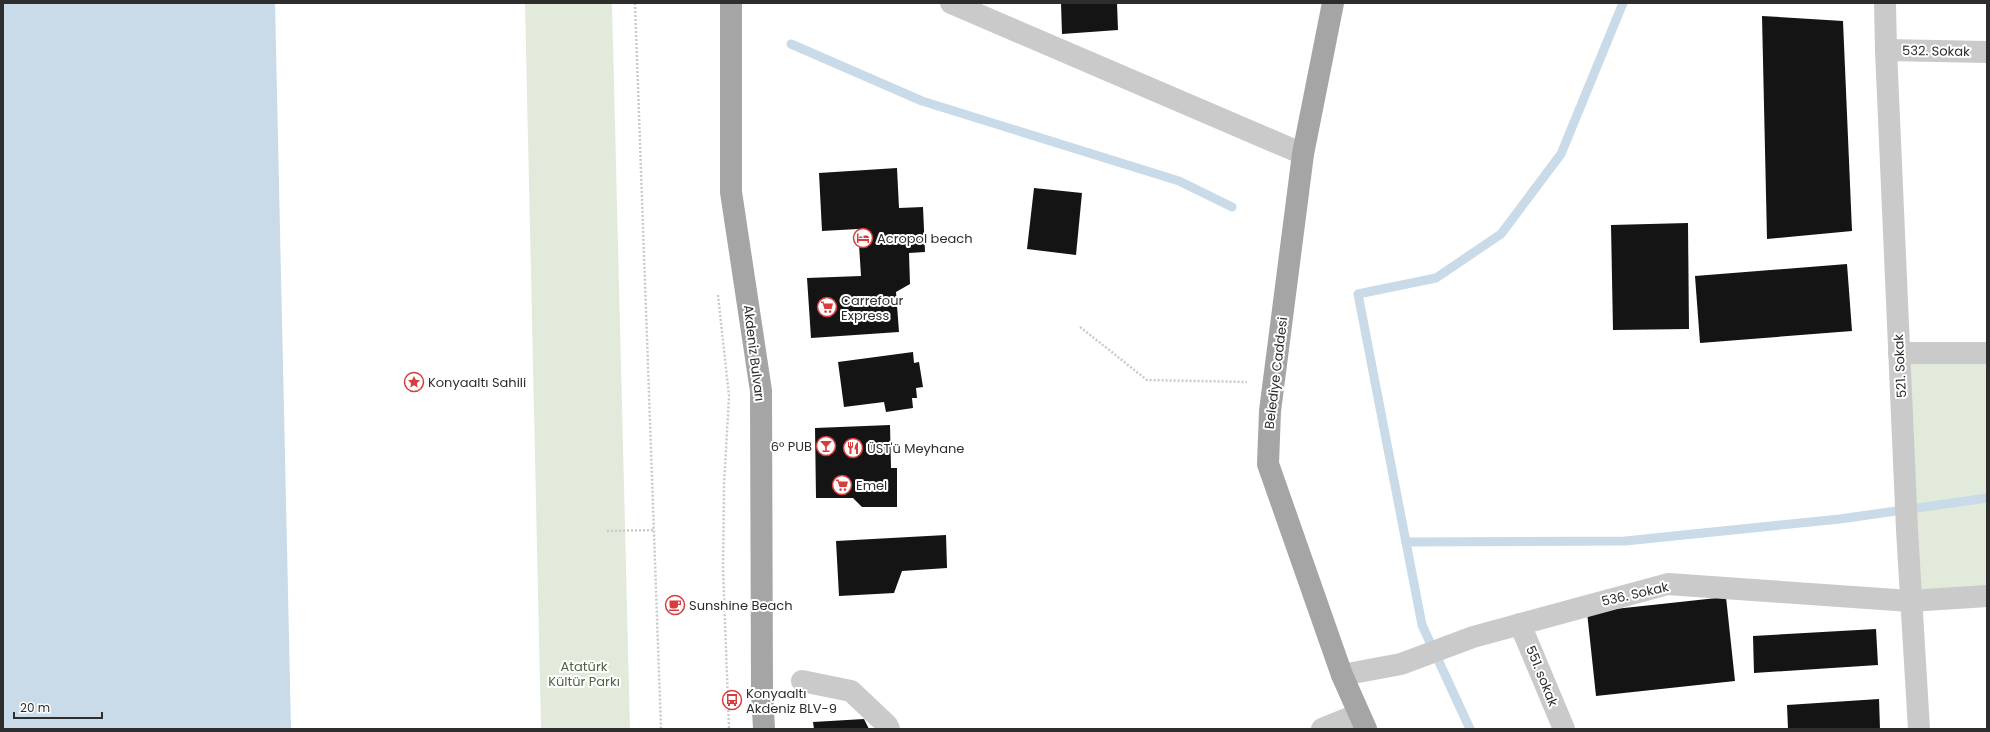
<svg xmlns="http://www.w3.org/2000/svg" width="1990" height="732" viewBox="0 0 1990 732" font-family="Poppins,sans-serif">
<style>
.green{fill:#e2eadc}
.water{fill:#c9dae8}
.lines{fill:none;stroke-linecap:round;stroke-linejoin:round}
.stream{stroke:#c9dae8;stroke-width:9}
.building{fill:#141414}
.path{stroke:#cacaca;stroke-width:2.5;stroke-dasharray:2 2;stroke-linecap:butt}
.minor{stroke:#cacaca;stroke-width:22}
.major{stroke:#a5a5a5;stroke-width:22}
.labels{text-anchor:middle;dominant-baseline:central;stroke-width:4;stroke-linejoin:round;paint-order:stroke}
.street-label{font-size:13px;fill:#2d2d2d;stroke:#fff}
.poi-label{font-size:13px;fill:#2d2d2d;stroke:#fff;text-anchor:start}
.park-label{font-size:13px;fill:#4d653e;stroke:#fff}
</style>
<rect width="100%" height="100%" fill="#fff"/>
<!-- green -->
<g class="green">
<path d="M525,3H612L630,729H541Z"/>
<path d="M1899,353H1987V596L1910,601Z"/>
</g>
<!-- water -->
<path class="water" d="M3,3H275L291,729H3Z"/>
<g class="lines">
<!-- stream -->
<g class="stream">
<path d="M791,44L922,101L1179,181L1232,207"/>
<path d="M1406,542L1625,541L1840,519L1987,498"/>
<path d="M1470,729L1422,625L1358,294L1436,278L1501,234L1561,154L1623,3"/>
</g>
</g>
<!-- building -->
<g class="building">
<path d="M1061,3H1117L1118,30L1062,34Z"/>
<path d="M1762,16L1843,21L1852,231L1767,239Z"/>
<path d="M897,168L899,208L923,207L925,252L909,253L910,284L896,292L899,332L811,338L807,278L861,276L858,229L822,231L819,173Z"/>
<path d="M1034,188L1082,193L1076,255L1027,249Z"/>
<path d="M1688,223L1689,329L1613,330L1611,225Z"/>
<path d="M1847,264L1852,331L1700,343L1695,276Z"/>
<path d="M913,352L914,363L919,362L923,387L916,388L917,398H912L913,408L886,412L884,402L844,407L838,362Z"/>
<path d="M890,425L891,468H897V507H862L853,498H816L815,428Z"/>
<path d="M946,535L947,568L902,571L894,593L839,596L836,541Z"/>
<path d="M1726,597L1735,681L1596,696L1587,612Z"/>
<path d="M1876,629L1878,665L1754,673L1753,636Z"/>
<path d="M1879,699L1880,729H1788L1787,705Z"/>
<path d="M864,719L869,729H814L813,722Z"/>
</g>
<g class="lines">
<!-- path -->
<g class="path">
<path d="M635,3L661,729"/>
<path d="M718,295L729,396L724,485L723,569L729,729"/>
<path d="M1080,327L1147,380L1247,382"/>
<path d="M607,531L655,530"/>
</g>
<!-- minor -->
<g class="minor">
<path d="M951,3L1303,154"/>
<path d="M1885,3L1886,50L1907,530L1919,729"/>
<path d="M1886,50L1987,52"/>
<path d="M1899,353H1987"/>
<path d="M1520,624L1564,729"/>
<path d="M1342,675L1401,664L1473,637L1668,584L1910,601L1987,596"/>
<path d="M802,681L851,691L887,725L889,729"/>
<path d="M1322,729L1359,714"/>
</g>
<!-- major -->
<g class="major">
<path d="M731,3V192L761,391L762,693L764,729"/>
<path d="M1333,3L1303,154L1270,411L1268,464L1342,675L1366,729"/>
</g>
</g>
<!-- icons -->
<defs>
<g id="hotel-ring" transform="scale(1)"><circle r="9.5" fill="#fff" stroke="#d73d3c" stroke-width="1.5"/><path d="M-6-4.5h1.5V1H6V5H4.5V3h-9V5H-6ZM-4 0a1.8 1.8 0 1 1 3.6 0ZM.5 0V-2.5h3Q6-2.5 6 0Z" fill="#d73d3c"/></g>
<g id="supermarket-ring" transform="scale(1)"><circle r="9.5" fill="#fff" stroke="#d73d3c" stroke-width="1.5"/><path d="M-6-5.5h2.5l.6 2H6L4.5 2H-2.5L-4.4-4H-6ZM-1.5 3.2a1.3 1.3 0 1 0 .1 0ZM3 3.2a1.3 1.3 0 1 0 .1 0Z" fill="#d73d3c"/></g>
<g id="sight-ring" transform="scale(1)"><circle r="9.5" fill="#fff" stroke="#d73d3c" stroke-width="1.5"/><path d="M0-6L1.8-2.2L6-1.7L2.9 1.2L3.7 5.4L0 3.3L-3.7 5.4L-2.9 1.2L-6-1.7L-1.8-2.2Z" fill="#d73d3c"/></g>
<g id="bar-ring" transform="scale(1)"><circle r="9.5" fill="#fff" stroke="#d73d3c" stroke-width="1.5"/><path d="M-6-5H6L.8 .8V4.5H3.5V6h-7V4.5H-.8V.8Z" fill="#d73d3c"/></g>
<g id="restaurant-ring" transform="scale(1)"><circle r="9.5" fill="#fff" stroke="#d73d3c" stroke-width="1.5"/><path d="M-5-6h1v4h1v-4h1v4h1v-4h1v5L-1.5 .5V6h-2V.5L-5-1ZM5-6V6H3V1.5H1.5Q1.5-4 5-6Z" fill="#d73d3c"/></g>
<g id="cafe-ring" transform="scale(1)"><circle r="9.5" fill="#fff" stroke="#d73d3c" stroke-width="1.5"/><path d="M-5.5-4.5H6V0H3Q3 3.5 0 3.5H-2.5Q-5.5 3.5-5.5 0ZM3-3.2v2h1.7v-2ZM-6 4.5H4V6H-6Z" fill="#d73d3c"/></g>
<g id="bus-ring" transform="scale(1)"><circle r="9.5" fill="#fff" stroke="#d73d3c" stroke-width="1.5"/><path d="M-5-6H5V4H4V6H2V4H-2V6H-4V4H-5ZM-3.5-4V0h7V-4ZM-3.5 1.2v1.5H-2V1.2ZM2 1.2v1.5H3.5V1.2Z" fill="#d73d3c"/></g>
</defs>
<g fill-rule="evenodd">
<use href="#hotel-ring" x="863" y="238"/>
<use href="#supermarket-ring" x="827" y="307"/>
<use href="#sight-ring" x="414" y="382"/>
<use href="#bar-ring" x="826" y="446"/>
<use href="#restaurant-ring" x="853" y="448"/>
<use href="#supermarket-ring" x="842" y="485"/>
<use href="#cafe-ring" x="675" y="605"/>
<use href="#bus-ring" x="732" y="700"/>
</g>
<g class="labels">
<!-- street labels -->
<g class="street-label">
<text transform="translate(1936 51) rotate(1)">532. Sokak</text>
<text transform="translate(754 353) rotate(83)">Akdeniz Bulvarı</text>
<text transform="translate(1900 366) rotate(-93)">521. Sokak</text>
<text transform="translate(1276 373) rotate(-83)">Belediye Caddesi</text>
<text transform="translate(1635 594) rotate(-13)">536. Sokak</text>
<text transform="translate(1542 676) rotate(68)">551. sokak</text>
</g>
<!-- poi labels -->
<g class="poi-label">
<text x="877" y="238">Acropol beach</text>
<text x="841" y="300">Carrefour<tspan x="841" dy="15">Express</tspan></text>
<text x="428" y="382">Konyaaltı Sahili</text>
<text x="812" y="446" text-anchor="end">6° PUB</text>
<text x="867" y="448">ÜST'ü Meyhane</text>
<text x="856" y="485">Emel</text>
<text x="689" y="605">Sunshine Beach</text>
<text x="746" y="693">Konyaaltı<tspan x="746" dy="15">Akdeniz BLV-9</tspan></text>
</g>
<!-- park labels -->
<g class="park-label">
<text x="584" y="666">Atatürk<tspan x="584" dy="15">Kültür Parkı</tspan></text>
</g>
</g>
<!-- border -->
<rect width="1990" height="732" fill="none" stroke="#2d2d2d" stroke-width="8"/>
<!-- scale -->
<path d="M14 712v6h88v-6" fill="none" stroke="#2d2d2d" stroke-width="2"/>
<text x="20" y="712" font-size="12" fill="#2d2d2d" stroke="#ffffff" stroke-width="3" paint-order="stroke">20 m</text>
</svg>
